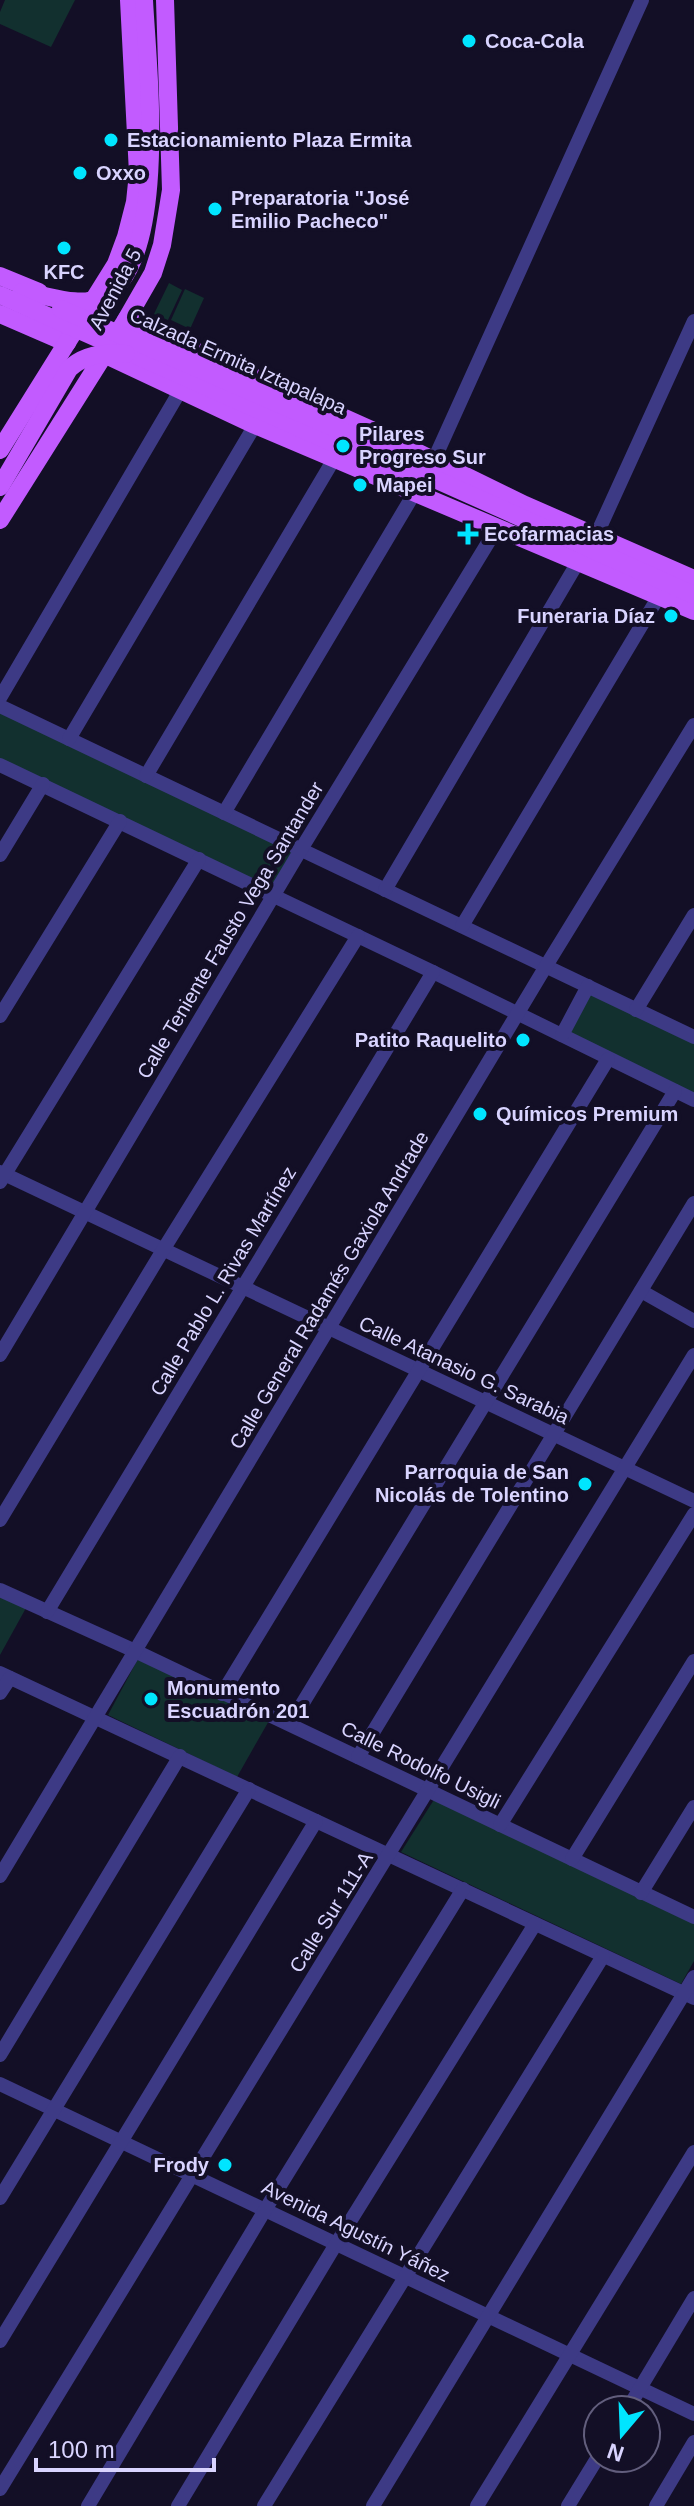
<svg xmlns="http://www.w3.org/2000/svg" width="694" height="2506" viewBox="0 0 694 2506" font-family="Helvetica,sans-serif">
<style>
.green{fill:#12302f}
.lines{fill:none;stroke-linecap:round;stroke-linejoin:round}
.minor{stroke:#3d3a85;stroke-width:14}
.major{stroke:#c25bff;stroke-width:18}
.major-bridge{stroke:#c25bff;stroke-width:18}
.poi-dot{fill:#00e5ff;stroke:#130f26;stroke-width:3}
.labels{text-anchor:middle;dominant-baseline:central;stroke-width:8;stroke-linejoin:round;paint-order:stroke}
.poi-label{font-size:20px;font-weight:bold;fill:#d9d4ff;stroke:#130f26;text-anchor:start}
.street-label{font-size:20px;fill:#d9d4ff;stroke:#130f26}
</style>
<rect width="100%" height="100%" fill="#130f26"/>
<!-- green -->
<g class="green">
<path d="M5,0H75L51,47L0,24V12Z"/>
<path d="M169,283L182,290L168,320L154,314Z"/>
<path d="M185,289L204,298L190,329L171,320Z"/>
<path d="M0,711L294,848L271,888L0,762Z"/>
<path d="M588,992L694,1043V1100L566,1032Z"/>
<path d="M0,1596L26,1608L0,1655Z"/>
<path d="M139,1657L270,1719L237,1777L108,1715Z"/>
<path d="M435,1798L694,1921V1961L681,1984L401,1852Z"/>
</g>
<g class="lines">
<!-- minor -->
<g class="minor">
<path d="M433,462L642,0"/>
<path d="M596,536L694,321"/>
<path d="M0,698L180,391"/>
<path d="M0,706L694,1037"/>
<path d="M69,739L255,425"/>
<path d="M0,765L433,972L694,1100"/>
<path d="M146,776L334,459"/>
<path d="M224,813L415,492"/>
<path d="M0,855L43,784"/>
<path d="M385,890L578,562"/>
<path d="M462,926L659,596"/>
<path d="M636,1010L694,915"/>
<path d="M0,1016L120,821"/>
<path d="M562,1035L588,986"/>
<path d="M0,1172L694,1501"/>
<path d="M0,1182L199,859"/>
<path d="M641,1291L694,1321"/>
<path d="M0,1355L300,851L497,528"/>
<path d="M0,1520L163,1250L358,936"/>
<path d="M0,1590L135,1651L694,1917"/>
<path d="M47,1612L433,972"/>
<path d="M0,1673L694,1998"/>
<path d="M0,1693L10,1678"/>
<path d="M222,1694L608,1059"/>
<path d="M290,1724L675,1091"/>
<path d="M358,1757L694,1203"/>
<path d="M500,1825L694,1514"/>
<path d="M572,1859L694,1661"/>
<path d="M0,1876L546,966L694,725"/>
<path d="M641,1893L694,1807"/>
<path d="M0,2055L180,1756"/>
<path d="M0,2084L694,2414"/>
<path d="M0,2198L249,1789"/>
<path d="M0,2341L316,1821"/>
<path d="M627,2410L694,2298"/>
<path d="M0,2489L694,1355"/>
<path d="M88,2506L265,2210L463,1889"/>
<path d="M178,2506L336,2244L535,1924"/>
<path d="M264,2506L603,1956"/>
<path d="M373,2506L694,1977"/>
<path d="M477,2506L694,2152"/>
<path d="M568,2506L598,2457"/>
<path d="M656,2506L694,2442"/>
</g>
<!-- major -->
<g class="major">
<path d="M0,276L39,292"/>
<path d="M0,314L67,343"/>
<path d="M126,320L378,433L525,505L694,579"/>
<path d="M104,354L255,425L694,611"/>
<path d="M0,450L116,264L126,237L135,202L138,173L129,0"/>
<path d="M0,520L126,320L153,273L162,245L171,190L165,0"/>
</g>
<!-- major-bridge -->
<g class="major-bridge">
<path d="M22,292C46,294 77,308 100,298C171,268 147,63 144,0"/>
<path d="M0,295L354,452L437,480L694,595"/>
<path d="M61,309L367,442L396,458"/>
<path d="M0,487L69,369C84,354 105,352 126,354"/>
</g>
</g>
<!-- markers -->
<g class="poi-dot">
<circle cx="469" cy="41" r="8"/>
<circle cx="111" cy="140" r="8"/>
<circle cx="80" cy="173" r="8"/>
<circle cx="215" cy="209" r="8"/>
<circle cx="64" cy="248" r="8"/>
<circle cx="343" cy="446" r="8"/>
<circle cx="360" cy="485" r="8"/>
<path d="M464 522h8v8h8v8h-8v8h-8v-8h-8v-8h8z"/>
<circle cx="671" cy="616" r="8"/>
<circle cx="523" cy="1040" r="8"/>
<circle cx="480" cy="1114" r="8"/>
<circle cx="585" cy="1484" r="8"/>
<circle cx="151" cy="1699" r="8"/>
<circle cx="225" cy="2165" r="8"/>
</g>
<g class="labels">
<!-- poi labels -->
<g class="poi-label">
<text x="485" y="41">Coca-Cola</text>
<text x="127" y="140">Estacionamiento Plaza Ermita</text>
<text x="96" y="173">Oxxo</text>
<text x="231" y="198">Preparatoria "José<tspan x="231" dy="23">Emilio Pacheco"</tspan></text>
<text x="64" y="272" text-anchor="middle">KFC</text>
<text x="359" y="434">Pilares<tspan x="359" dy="23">Progreso Sur</tspan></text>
<text x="376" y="485">Mapei</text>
<text x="484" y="534">Ecofarmacias</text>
<text x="655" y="616" text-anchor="end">Funeraria Díaz</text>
<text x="507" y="1040" text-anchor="end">Patito Raquelito</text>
<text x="496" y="1114">Químicos Premium</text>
<text x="569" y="1472" text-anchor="end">Parroquia de San<tspan x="569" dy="23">Nicolás de Tolentino</tspan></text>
<text x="167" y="1688">Monumento<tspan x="167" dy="23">Escuadrón 201</tspan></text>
<text x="209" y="2165" text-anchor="end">Frody</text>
</g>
<!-- street labels -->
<g class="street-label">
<text transform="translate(115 289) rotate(-62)">Avenida 5</text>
<text transform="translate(238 361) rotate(24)">Calzada Ermita Iztapalapa</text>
<text transform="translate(230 930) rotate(-59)">Calle Teniente Fausto Vega Santander</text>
<text transform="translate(223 1281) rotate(-59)">Calle Pablo L. Rivas Martínez</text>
<text transform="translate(329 1290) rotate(-59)">Calle General Radamés Gaxiola Andrade</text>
<text transform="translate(464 1370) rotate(25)">Calle Atanasio G. Sarabia</text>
<text transform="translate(421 1765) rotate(26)">Calle Rodolfo Usigli</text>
<text transform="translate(331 1912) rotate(-58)">Calle Sur 111-A</text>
<text transform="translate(356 2231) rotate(26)">Avenida Agustín Yáñez</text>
</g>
</g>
<!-- north arrow -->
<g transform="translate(622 2434) rotate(199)"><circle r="38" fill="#130f26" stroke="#625e7d" stroke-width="2"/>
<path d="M0-6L14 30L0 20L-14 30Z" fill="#00e5ff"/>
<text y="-12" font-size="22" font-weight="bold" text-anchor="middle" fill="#d9d4ff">N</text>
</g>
<!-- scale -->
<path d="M36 2458v12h178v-12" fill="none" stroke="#d9d4ff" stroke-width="4"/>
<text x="48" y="2458" font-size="24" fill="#d9d4ff" stroke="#130f26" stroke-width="6" paint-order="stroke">100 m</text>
</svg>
